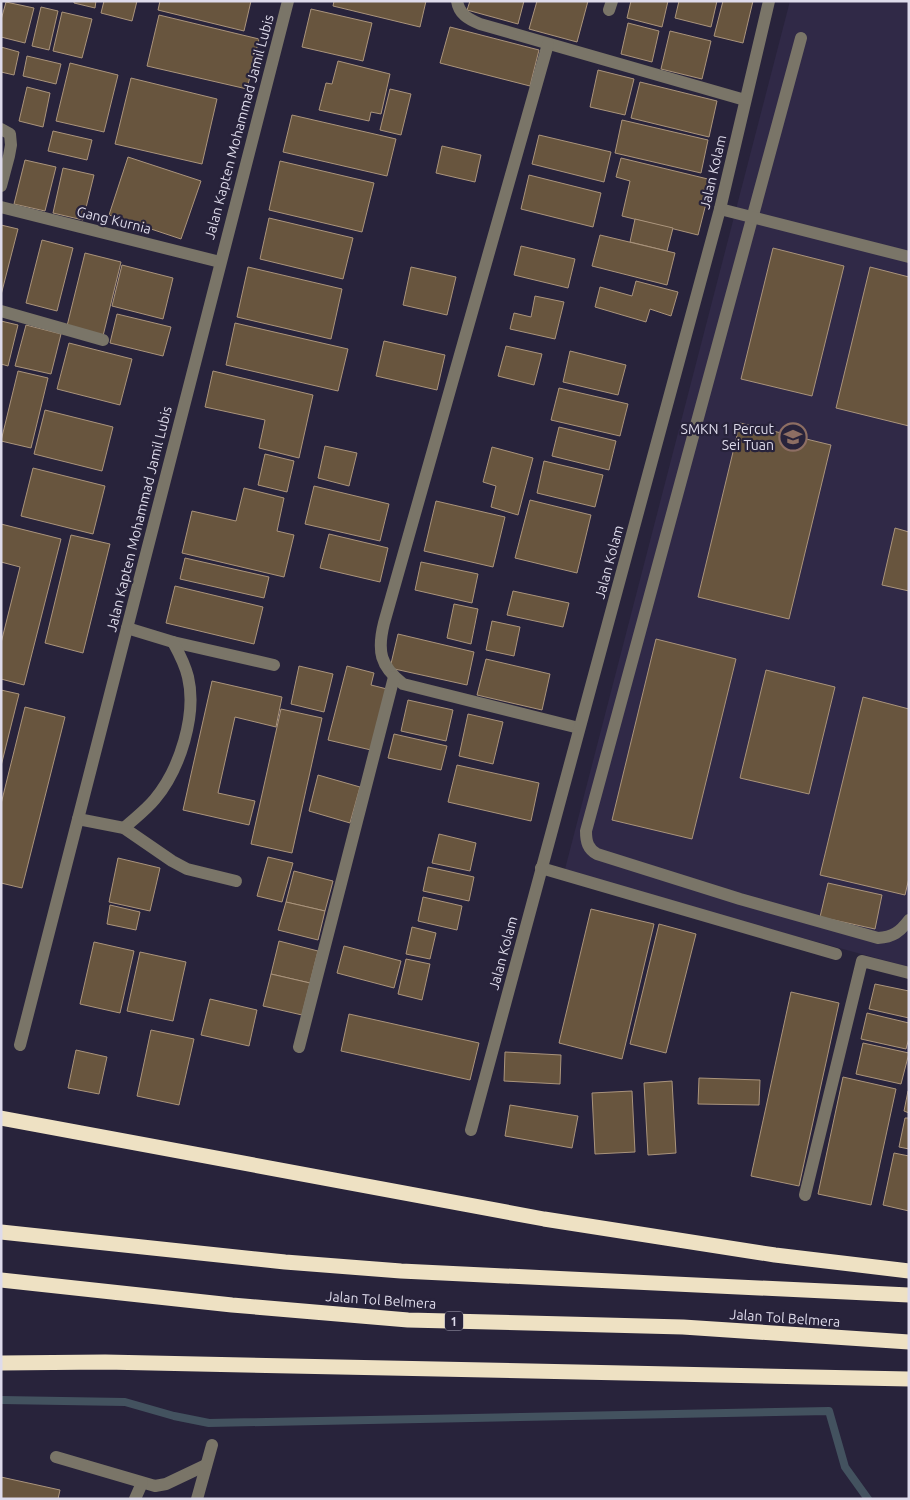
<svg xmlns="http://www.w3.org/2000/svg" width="910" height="1500" viewBox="0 0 910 1500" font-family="Ubuntu,sans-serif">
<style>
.built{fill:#302947}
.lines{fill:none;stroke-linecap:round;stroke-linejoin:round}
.stream{stroke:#43525f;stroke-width:8}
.building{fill:#68553e;stroke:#aa947c}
.minor{stroke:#7a7568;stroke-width:12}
.highway{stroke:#eee1c3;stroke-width:15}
.labels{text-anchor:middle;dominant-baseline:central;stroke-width:4.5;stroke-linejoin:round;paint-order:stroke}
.shield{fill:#28233b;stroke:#a7a4b6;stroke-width:1}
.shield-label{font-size:12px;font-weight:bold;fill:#dedbeb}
.street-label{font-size:14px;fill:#dedbeb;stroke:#28233b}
.poi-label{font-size:14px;fill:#dedbeb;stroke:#28233b;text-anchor:end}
</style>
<rect width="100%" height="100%" fill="#28233b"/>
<!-- built -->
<path class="built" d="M790,1H909V967L564,873Z"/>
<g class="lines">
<!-- stream -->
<path class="stream" d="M1,1400L125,1402L174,1416L209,1423L829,1411L845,1467L868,1499"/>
</g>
<!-- building -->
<g class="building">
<path d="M74,1H96L95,8L74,3Z"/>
<path d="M104,1H137L132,21L101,13Z"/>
<path d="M160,1H251L244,31L158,10Z"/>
<path d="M334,1H426L420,27L333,6Z"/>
<path d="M470,1H524L518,24L467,10Z"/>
<path d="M537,1H588L577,42L529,29Z"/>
<path d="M631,1H668L662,27L627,18Z"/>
<path d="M679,1H717L711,27L675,18Z"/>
<path d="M723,1H753L743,43L714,36Z"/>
<path d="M6,2L34,8L25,43L1,37V20Z"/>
<path d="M41,7L58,11L49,50L32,46Z"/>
<path d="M311,9L372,23L363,61L302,47Z"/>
<path d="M62,12L92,19L82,58L53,51Z"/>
<path d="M159,15L259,39L247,89L147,66Z"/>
<path d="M628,23L659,31L652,62L621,54Z"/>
<path d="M450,27L539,50L530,86L440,63Z"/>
<path d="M670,31L711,41L702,79L661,69Z"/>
<path d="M1,47L19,52L14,75L1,72Z"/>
<path d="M27,56L61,64L56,84L23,76Z"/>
<path d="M338,61L390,74L381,114L371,112L369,121L319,110L326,83L332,84Z"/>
<path d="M70,63L118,75L104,132L56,121Z"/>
<path d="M598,70L634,79L625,115L590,107Z"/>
<path d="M131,78L217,99L202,164L115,144Z"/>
<path d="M640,82L717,101L709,137L631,118Z"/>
<path d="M27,87L50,93L43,127L19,121Z"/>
<path d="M390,89L411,94L401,135L380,130Z"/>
<path d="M292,115L396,139L387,176L283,152Z"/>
<path d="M622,120L708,140L701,173L615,153Z"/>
<path d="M53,131L92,140L87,160L48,151Z"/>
<path d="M539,135L611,152L604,182L532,164Z"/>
<path d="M442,146L481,155L475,182L436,173Z"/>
<path d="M128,157L201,181L181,239L109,215Z"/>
<path d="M621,158L712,180L698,235L622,216L630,181L616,177Z"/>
<path d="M25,160L56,167L45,211L14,204Z"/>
<path d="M280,161L374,183L362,232L269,210Z"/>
<path d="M63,168L94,175L83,220L53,213Z"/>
<path d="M529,175L601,193L593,227L521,209Z"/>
<path d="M269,218L353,238L343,279L260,259Z"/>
<path d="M635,219L673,228L667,251L630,242Z"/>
<path d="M1,225L18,229L1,295Z"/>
<path d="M600,235L675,253L667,285L592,266Z"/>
<path d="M42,240L73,248L57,311L26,303Z"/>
<path d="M521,246L575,259L568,288L514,275Z"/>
<path d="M773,248L844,266L812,396L741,379Z"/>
<path d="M85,253L121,262L103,336L67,326Z"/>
<path d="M122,265L173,278L163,319L112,306Z"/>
<path d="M248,267L342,289L331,339L237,317Z"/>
<path d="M411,267L456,277L447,315L403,305Z"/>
<path d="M870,267L909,277V426L836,408Z"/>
<path d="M636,281L678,292L671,316L650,309L646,322L595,307L600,287L632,296Z"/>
<path d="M535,296L564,302L555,339L510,329L514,313L531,317Z"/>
<path d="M117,314L171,327L163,356L110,343Z"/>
<path d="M1,321L18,325L8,366L1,364Z"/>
<path d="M235,323L348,349L338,391L226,365Z"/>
<path d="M26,325L61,334L51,374L15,366Z"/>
<path d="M384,341L445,355L437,390L376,376Z"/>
<path d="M69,343L132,359L120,405L57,389Z"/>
<path d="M506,346L542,354L534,385L498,376Z"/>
<path d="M570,351L626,365L618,395L563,382Z"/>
<path d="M18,371L48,378L31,448L1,441Z"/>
<path d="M213,371L313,395L299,458L259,448L265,420L205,407Z"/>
<path d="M559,388L628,404L620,436L551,420Z"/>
<path d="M45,410L113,427L102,471L34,454Z"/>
<path d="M740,423L831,445L789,619L698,597Z"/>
<path d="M559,427L616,441L609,470L552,456Z"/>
<path d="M325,446L357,453L349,486L318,478Z"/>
<path d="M492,447L533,458L518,515L491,507L496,486L483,482Z"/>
<path d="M265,454L294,461L287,492L258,485Z"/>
<path d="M544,461L603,475L595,507L537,493Z"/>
<path d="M33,468L105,486L93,534L21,516Z"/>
<path d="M314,486L389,504L380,541L305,524Z"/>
<path d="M244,488L284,498L277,531L294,535L284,577L182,553L192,511L236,521Z"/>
<path d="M530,500L591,515L577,573L515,558Z"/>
<path d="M436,501L505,517L493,567L424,551Z"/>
<path d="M1,524L61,539L24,685L1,679V643L20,567L1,562Z"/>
<path d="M895,528L909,532V591L882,585Z"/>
<path d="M329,534L388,548L380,582L320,568Z"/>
<path d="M71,535L110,544L83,653L45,643Z"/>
<path d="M185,558L269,577L264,598L180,579Z"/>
<path d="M421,562L478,574L472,603L415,590Z"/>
<path d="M175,586L263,607L254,644L166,623Z"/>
<path d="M513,591L569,603L563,627L507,615Z"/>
<path d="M454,604L478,609L471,644L447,638Z"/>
<path d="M492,621L520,627L514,656L486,650Z"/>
<path d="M398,634L474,652L467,685L390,668Z"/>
<path d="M656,639L736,659L692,839L612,820Z"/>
<path d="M486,659L550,674L542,710L477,695Z"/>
<path d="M299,666L333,674L324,712L291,704Z"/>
<path d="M347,666L374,673L371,685L387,689L371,750L328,740Z"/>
<path d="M766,670L835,687L809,794L740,778Z"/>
<path d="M212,681L282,697L276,727L235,717L218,793L255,801L249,825L183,810Z"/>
<path d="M1,690L19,694L1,766Z"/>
<path d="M863,697L909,709V878L905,895L820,875Z"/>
<path d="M408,700L453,710L446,741L401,731Z"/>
<path d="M25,707L65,717L22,888L1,883V804Z"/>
<path d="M281,709L322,718L292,853L251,844Z"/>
<path d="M468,714L503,722L493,764L459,756Z"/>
<path d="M394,734L447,746L441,770L388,758Z"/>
<path d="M457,765L539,783L531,821L448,802Z"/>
<path d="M318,775L360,787L350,823L309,811Z"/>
<path d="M439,834L476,843L470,871L432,863Z"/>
<path d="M268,857L293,863L282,902L257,896Z"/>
<path d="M118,858L160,868L150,911L109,902Z"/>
<path d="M428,867L474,877L469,901L423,891Z"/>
<path d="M294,871L333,881L325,911L286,902Z"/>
<path d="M828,883L882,895L875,929L820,917Z"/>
<path d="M423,897L462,906L457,930L418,921Z"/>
<path d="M286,902L325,911L318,940L278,930Z"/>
<path d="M110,905L140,912L136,930L107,924Z"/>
<path d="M591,909L654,924L622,1059L559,1043Z"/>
<path d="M659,924L696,934L666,1053L630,1044Z"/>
<path d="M412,927L436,933L430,959L406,954Z"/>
<path d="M279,941L318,951L310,983L271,974Z"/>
<path d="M94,942L134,951L120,1013L80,1004Z"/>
<path d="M344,946L401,961L394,988L337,973Z"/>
<path d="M140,952L186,962L173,1021L127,1011Z"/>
<path d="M406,959L430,964L422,1000L398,994Z"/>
<path d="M271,974L310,983L302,1015L263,1006Z"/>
<path d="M875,984L909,991V1018L869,1009Z"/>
<path d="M791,992L839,1003L799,1186L751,1176Z"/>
<path d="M210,999L257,1010L249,1046L201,1035Z"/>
<path d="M867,1013L909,1023V1038L906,1049L861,1039Z"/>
<path d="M349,1014L479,1043L470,1080L341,1051Z"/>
<path d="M151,1030L194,1039L179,1105L137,1096Z"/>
<path d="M863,1043L909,1053L901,1084L856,1074Z"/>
<path d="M76,1050L107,1057L99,1094L68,1088Z"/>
<path d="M505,1052L561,1055L560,1084L504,1081Z"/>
<path d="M843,1077L896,1089L871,1205L818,1194Z"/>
<path d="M699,1078L760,1080L759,1105L698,1104Z"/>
<path d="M672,1081L676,1153L648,1155L644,1083Z"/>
<path d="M632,1091L635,1152L595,1154L592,1093Z"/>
<path d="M908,1091H909V1113L904,1111Z"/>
<path d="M510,1105L578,1116L572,1148L505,1136Z"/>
<path d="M905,1118H909V1149L899,1147Z"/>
<path d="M894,1153L909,1156V1211L883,1205Z"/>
<path d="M1,1477L60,1490L58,1499H1Z"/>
</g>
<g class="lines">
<!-- minor -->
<g class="minor">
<path d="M457,1C459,14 468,19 480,24L745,100"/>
<path d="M609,10L612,1"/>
<path d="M801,38L586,831C586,842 588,849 597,854L740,899L878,938C893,937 900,932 909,920"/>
<path d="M548,44L384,623C377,651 380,666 403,684L579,728"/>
<path d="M1,129L10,134L11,145L9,156L1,186"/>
<path d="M1,207L220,262"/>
<path d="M720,209L909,257"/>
<path d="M1,311L103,340"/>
<path d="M127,628L173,642L274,665"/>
<path d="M78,819L124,828L172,861L187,869L236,881"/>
<path d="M124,828C135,818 146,810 155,799C180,769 197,715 188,677C185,664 179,653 173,642"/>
<path d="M541,868L836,954"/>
<path d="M20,1045L288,1"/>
<path d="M299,1047L394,677"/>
<path d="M471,1130L720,209L769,1"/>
<path d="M805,1195L862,961L909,973"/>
<path d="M56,1457L155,1486L166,1484L206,1465"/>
<path d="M135,1499L142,1483"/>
<path d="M197,1499L212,1445"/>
</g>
<!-- highway -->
<g class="highway">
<path d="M1,1118L544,1219L775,1255L909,1271"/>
<path d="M1,1232L285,1262L401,1271L909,1295"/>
<path d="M1,1280L232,1305L408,1320L683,1327L909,1342"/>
<path d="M1,1363L105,1362L909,1379"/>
</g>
</g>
<!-- icons -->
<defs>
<g id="school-ring" transform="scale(1.4375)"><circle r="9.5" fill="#28233b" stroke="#8d6e63" stroke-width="1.5"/><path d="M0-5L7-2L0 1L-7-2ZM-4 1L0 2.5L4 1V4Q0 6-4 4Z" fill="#8d6e63"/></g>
</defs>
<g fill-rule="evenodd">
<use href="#school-ring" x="793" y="437"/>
</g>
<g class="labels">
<!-- shield labels -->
<rect class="shield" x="445" y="1311.5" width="18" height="19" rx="4"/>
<g class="shield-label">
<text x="454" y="1321">1</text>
</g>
<!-- street labels -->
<g class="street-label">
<text transform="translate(239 127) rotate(-75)">Jalan Kapten Mohammad Jamil Lubis</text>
<text transform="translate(713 172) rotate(-77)">Jalan Kolam</text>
<text transform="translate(114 220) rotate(14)">Gang Kurnia</text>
<text transform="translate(139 519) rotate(-76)">Jalan Kapten Mohammad Jamil Lubis</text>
<text transform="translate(609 562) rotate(-75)">Jalan Kolam</text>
<text transform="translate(503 953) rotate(-75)">Jalan Kolam</text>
<text transform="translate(381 1300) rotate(4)">Jalan Tol Belmera</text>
<text transform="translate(785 1318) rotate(4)">Jalan Tol Belmera</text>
</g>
<!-- poi labels -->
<g class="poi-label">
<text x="774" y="429">SMKN 1 Percut<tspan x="774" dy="16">Sei Tuan</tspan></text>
</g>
</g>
<!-- border -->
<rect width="910" height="1500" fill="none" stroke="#dedbeb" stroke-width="5"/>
</svg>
